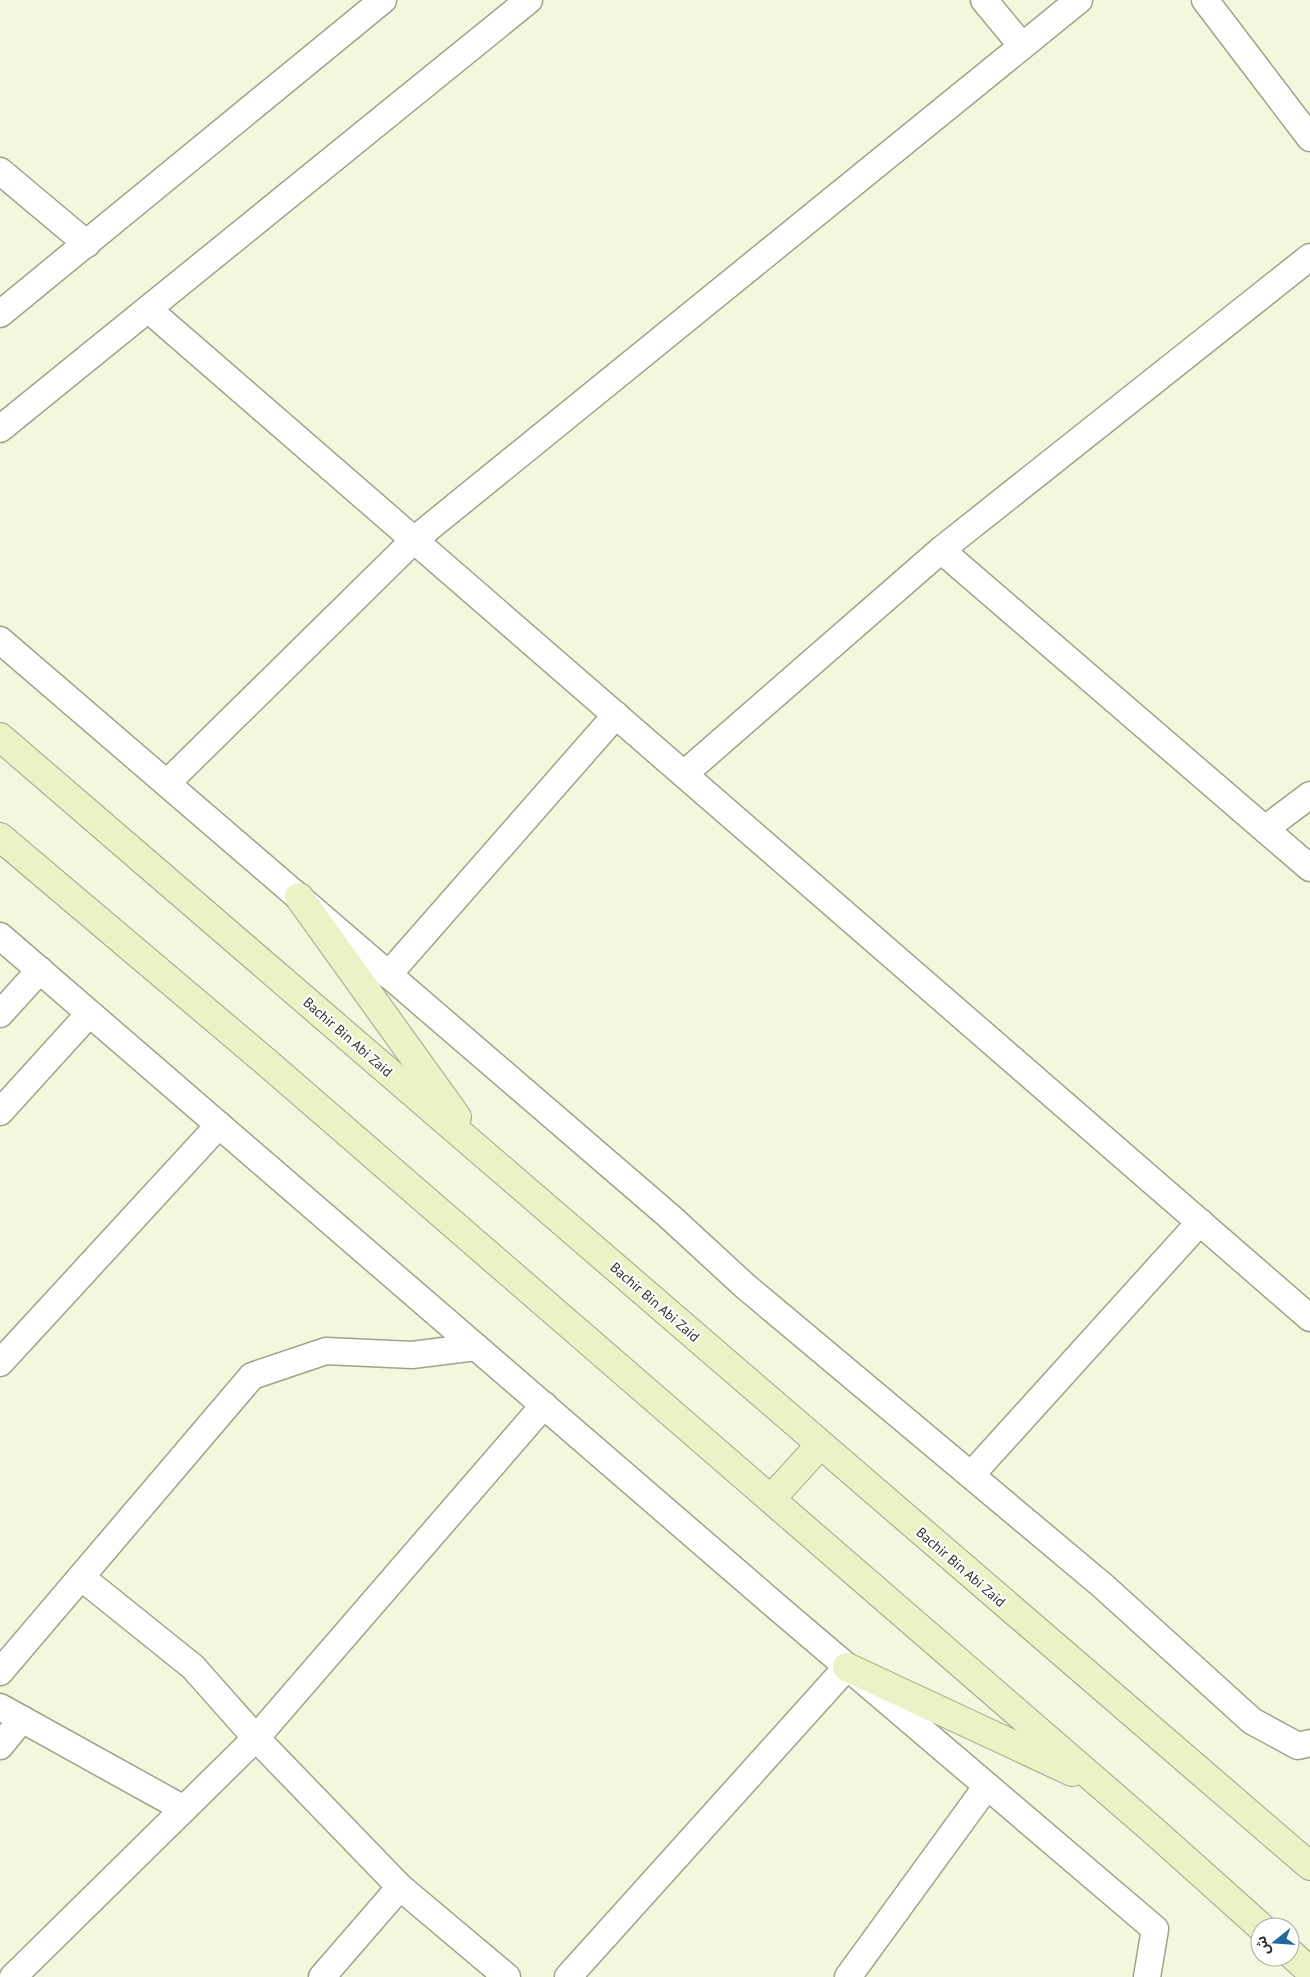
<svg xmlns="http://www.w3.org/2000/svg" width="1310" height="1977" viewBox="0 0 1310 1977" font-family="'PT Sans','Noto Sans Arabic',sans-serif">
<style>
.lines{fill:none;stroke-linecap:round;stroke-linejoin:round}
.minor-casing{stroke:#9ea38a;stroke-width:29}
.secondary-casing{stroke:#9ea38a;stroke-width:30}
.minor{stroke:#fff;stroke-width:26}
.secondary{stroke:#ecf1c6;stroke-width:28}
.labels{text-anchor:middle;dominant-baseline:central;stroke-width:4.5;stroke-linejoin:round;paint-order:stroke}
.street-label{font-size:14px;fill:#303127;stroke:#fff}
</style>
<rect width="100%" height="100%" fill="#f2f7dd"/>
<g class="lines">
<!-- minor casing -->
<g class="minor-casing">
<g id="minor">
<path d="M984,0L1022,46"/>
<path d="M1205,0L1310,138"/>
<path d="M0,171L87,244"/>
<path d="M148,309L1310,1318"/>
<path d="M0,314L383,0"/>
<path d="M0,429L529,0"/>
<path d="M941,550L1310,868"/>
<path d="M0,640L669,1216L745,1286L1103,1586L1252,1721L1298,1746L1310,1743"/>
<path d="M684,774L941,550L1310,257"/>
<path d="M167,783L414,540L1079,0"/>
<path d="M1265,829L1310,795"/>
<path d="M0,936L777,1607L1155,1929L1147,1977"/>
<path d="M388,975L616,715"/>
<path d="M0,1014L40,970"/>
<path d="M0,1112L89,1014"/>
<path d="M0,1363L219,1125"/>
<path d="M971,1475L1200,1222"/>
<path d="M81,1577L193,1667L256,1738L400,1887L507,1977"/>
<path d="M0,1672L252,1376L326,1351L412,1355L476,1347"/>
<path d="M0,1707L184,1809"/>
<path d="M0,1746L22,1719"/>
<path d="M13,1977L256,1738L544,1405"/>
<path d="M322,1977L400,1887"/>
<path d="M568,1977L847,1667"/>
<path d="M848,1977L987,1786"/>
</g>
</g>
<!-- secondary casing -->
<g class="secondary-casing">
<g id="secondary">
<path d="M0,737L1310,1866"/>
<path d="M0,837L265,1061L1155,1832L1261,1927"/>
<path d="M299,897L457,1117"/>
<path d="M771,1499L820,1445"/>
<path d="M847,1667L1072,1772"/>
<path d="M1290,1953L1310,1971"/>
</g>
</g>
<!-- minor -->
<use href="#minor" class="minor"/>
<!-- secondary -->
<use href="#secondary" class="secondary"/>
</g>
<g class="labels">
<!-- street labels -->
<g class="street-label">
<text transform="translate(348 1037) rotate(41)">Bachir Bin Abi Zaid</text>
<text transform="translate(655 1302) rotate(41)">Bachir Bin Abi Zaid</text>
<text transform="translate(961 1567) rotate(41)">Bachir Bin Abi Zaid</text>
</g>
</g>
<!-- north arrow -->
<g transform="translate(1275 1942) rotate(253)"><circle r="24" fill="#ffffff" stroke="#acada9"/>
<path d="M0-4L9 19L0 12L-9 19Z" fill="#27689e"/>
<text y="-8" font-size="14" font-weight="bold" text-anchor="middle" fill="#303127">ش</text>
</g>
</svg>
